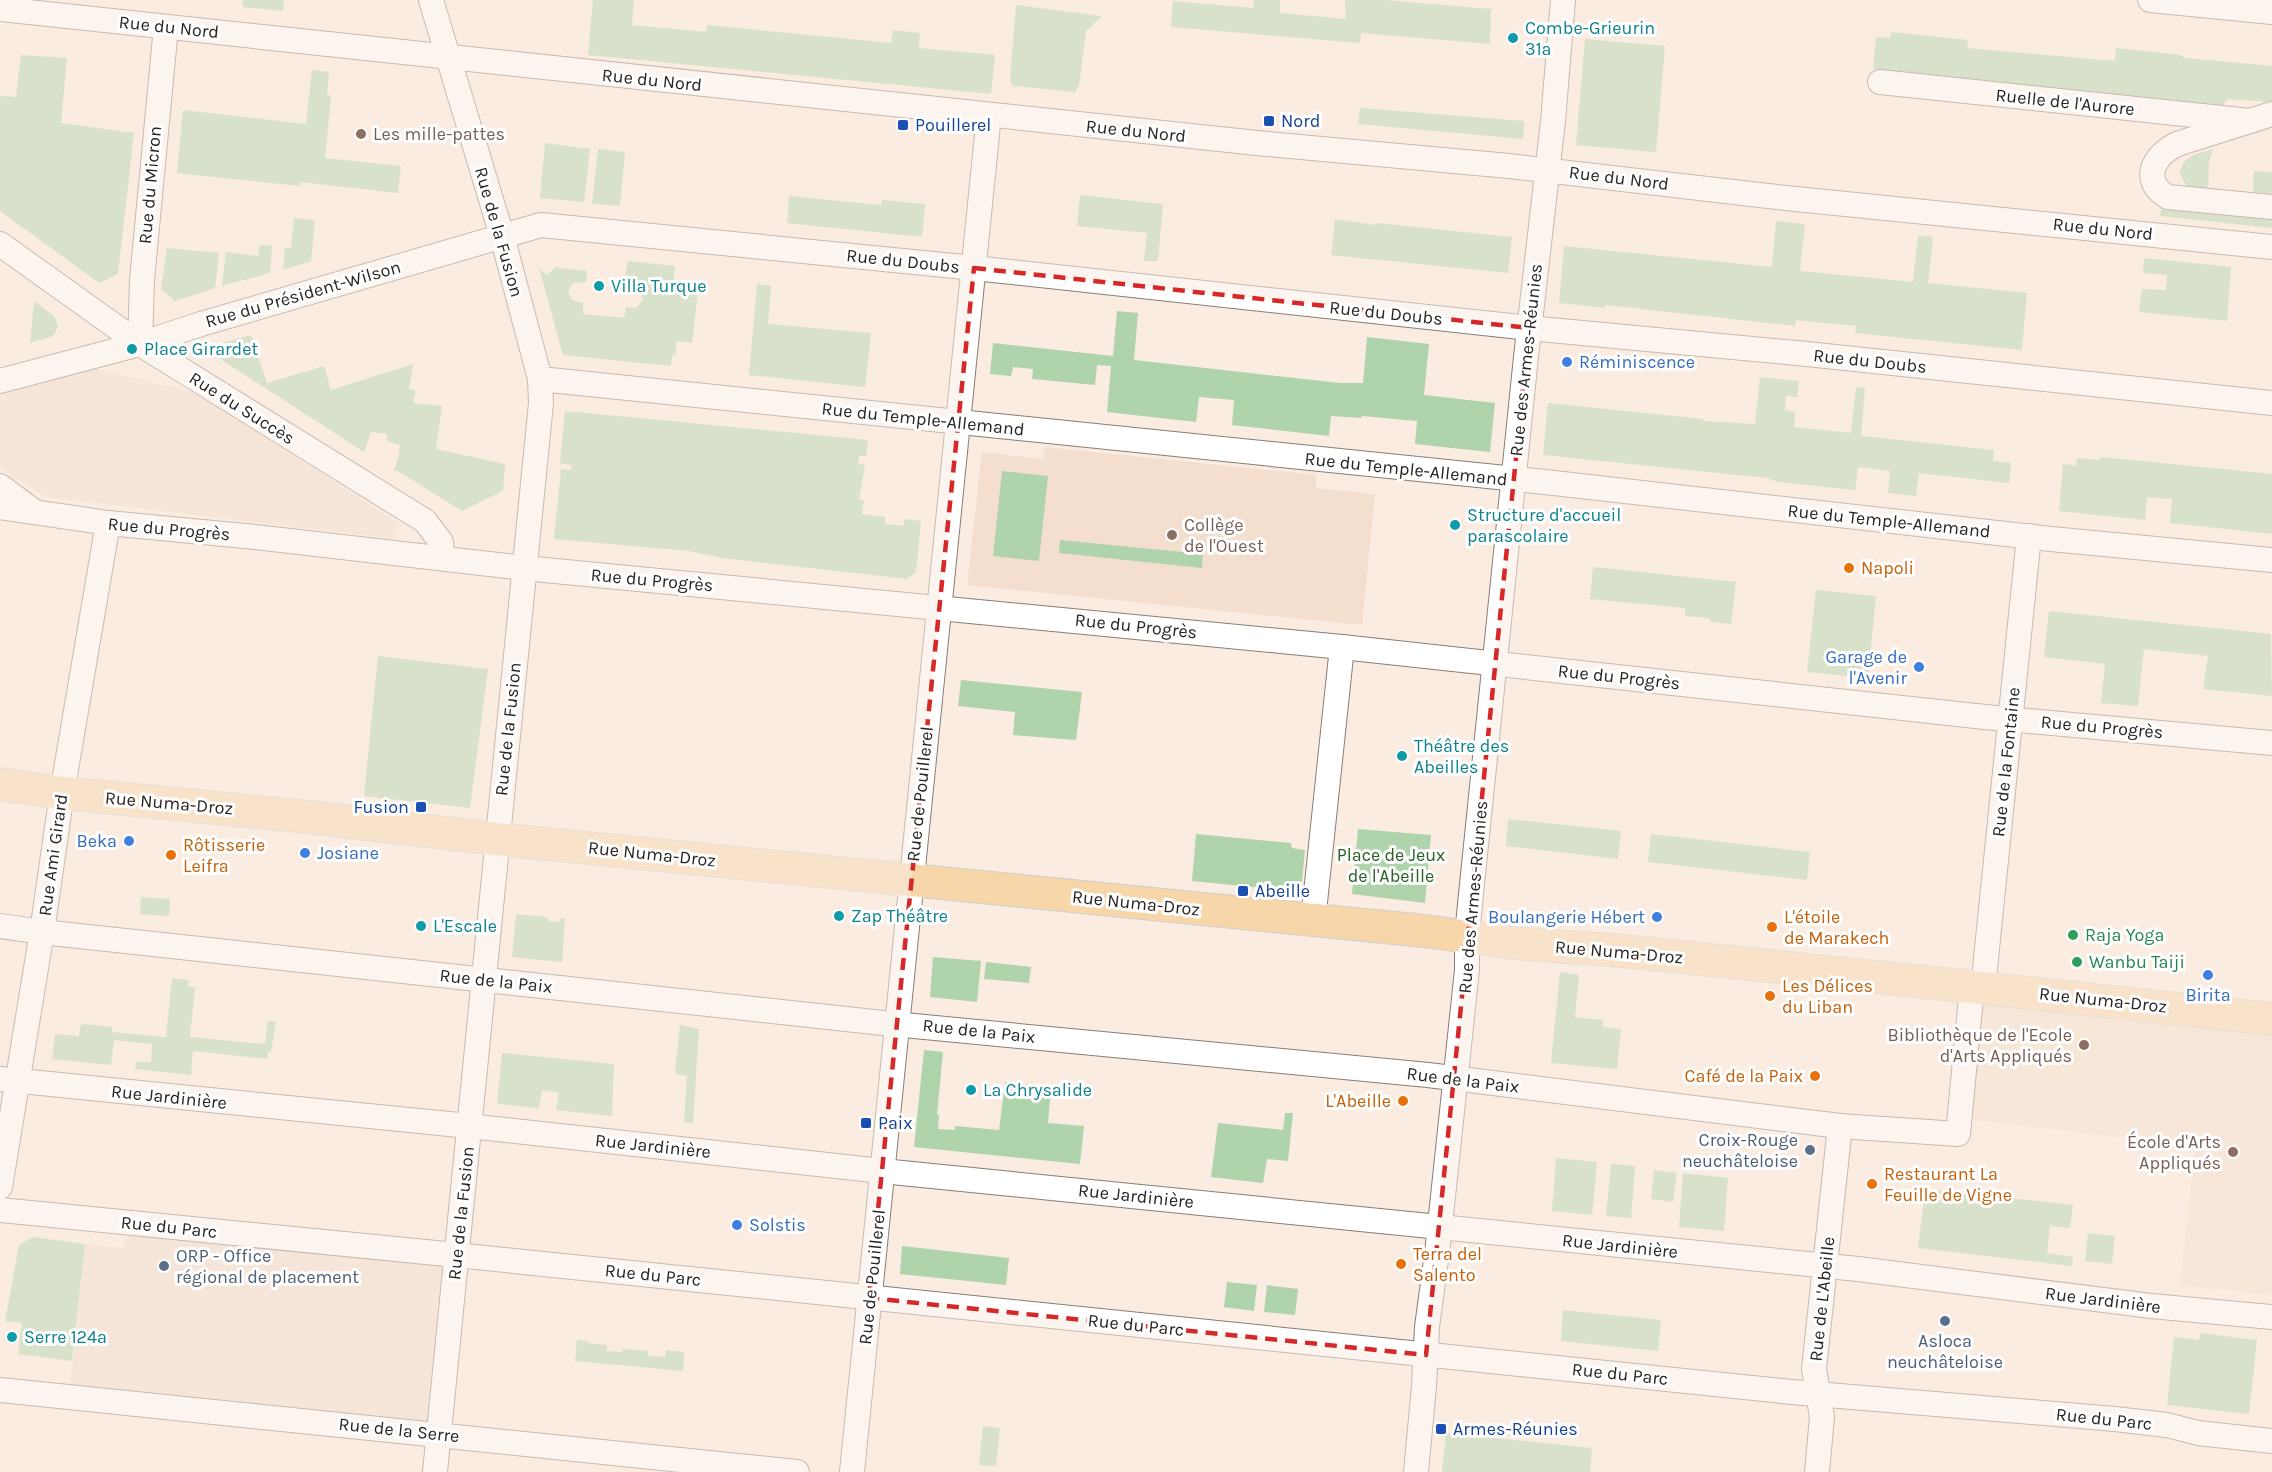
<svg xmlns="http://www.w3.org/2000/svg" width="2272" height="1472" viewBox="0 0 2272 1472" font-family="Karla,sans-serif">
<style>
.built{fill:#f4dfcf}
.industrial{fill:#f1ddce}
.green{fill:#afd3aa}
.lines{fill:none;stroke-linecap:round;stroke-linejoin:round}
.minor-casing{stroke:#897d73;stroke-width:26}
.major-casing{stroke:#d0cfce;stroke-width:34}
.minor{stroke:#fff;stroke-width:24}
.major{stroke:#f7d6aa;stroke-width:32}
.marked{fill:none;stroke:#d62828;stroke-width:4.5;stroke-dasharray:12 8;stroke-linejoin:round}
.culture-dot{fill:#0f9aa8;stroke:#fff;stroke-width:2}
.transit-dot{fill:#1a4fb4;stroke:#fff;stroke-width:2}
.education-dot{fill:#8d6e63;stroke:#fff;stroke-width:2}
.shop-dot{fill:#3f7fe0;stroke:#fff;stroke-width:2}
.food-dot{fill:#e8710a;stroke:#fff;stroke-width:2}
.leisure-dot{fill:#2e9e5b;stroke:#fff;stroke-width:2}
.service-dot{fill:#5c6f8a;stroke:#fff;stroke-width:2}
.labels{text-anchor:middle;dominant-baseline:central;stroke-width:6;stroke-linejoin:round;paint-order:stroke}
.street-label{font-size:18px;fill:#292420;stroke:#fff}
.culture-label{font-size:18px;fill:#0d838f;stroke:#fff;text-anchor:start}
.transit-label{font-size:18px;fill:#164399;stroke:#fff;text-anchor:start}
.education-label{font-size:18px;fill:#785e54;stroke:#fff;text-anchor:start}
.shop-label{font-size:18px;fill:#366cbe;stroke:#fff;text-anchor:start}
.food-label{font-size:18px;fill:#c56008;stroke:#fff;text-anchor:start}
.park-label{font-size:18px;fill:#286123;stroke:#fff}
.leisure-label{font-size:18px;fill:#27864d;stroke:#fff;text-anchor:start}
.service-label{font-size:18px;fill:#4e5e75;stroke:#fff;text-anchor:end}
</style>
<rect width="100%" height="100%" fill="#faece1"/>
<!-- built -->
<g class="built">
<path d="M1045,447L1316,475V488L1375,494L1362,625L967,585L982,452L1043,459Z"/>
<path d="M1982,1004L2272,1030V1295L2180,1285L2195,1146L1972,1120Z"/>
</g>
<!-- industrial -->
<g class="industrial">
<path d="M80,365L200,394L397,522L395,539L46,497L0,468V388Z"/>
<path d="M128,1230L450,1262L433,1429L70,1387L85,1244L124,1248Z"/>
</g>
<!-- green -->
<g class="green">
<path d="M243,0H284L283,11L243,7Z"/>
<path d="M593,0H634L632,25L706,32L707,25L891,43L893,30L920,33L919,48L995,55L991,94L588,55Z"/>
<path d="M1254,0H1280V13L1346,19L1345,0H1385L1491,9L1490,44L1361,33L1360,43L1171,27L1173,1L1253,8Z"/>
<path d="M1016,5L1102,16L1086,31L1079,86L1075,92L1013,86L1010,79Z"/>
<path d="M1891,32L1968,40L1967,48L2115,61L2116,48L2180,55L2186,58L2272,66V101L2269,102L2227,99L2223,106L1873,69L1876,37L1890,38Z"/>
<path d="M1585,39L1665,46L1656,152L1576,145Z"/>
<path d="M21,55L67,58L61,123L134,133L118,274L99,283L0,211V96L16,97Z"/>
<path d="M312,70L329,72L327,94L331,96L325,158L401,166L398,193L300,182V186L177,173L183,110L306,124Z"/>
<path d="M1360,108L1524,121L1523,139L1358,124Z"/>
<path d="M545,143L590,149L584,202L540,198Z"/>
<path d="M598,149L625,152L620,206L592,204Z"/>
<path d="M2213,149L2209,162L2208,190L2187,187L2180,174C2183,154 2196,155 2213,149Z"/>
<path d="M2254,171L2272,172V194L2253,192Z"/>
<path d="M1080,195L1163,204L1158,261H1144L1147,233L1077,226Z"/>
<path d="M789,196L881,205L882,200L925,204L922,237L787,223Z"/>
<path d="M2161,207L2272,217V228L2160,216Z"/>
<path d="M294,218L315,220L311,261L283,270L285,247L291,248Z"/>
<path d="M1335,219L1376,225V223L1512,237L1508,273L1331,255Z"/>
<path d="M1776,221L1805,224L1800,271L1913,282L1918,235L1933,237L1928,283L2027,293L2022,350L1855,333L1856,326L1796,320L1795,326L1605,305V308L1559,303L1564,246L1772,267Z"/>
<path d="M260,245L272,246L270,273L222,286L226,252L258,256Z"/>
<path d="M167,248L219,253L215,288L175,301L161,289Z"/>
<path d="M2144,258L2231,267L2227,321L2139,312L2142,289L2166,290L2167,275L2143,273Z"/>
<path d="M628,261L675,266L673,288L698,291L692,343L677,341L675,356L672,355L671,366L563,355L539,268L547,275L556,266L559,268L587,271L586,282L573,283L568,291L572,300L583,303V314L624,318L626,307L636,308L643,300L640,290L628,287L629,276L625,275Z"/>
<path d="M757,284L771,286L768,324L871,333L865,387L749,375Z"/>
<path d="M34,301L55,317L58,327L53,336L30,343Z"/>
<path d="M1117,311L1138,313L1134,360L1340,383H1363L1367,337L1429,344L1424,395L1495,403L1490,452L1415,444L1417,421L1362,416L1361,418L1331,416L1329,436L1232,425L1234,400L1199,397L1196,422L1107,412L1111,366L1097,365L1095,385L1032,379L1033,369L1013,367L1011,376L990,374L993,343L1113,356Z"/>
<path d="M251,335L267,383L324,366L331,390L413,364L409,389L416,391L413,403L442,406L436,449L505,464L503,491L462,511L398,471H394L399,455L400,445L387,441V434L371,432L364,452L214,355L215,347L219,344Z"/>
<path d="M1760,377L1799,381L1797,397L1786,396L1785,410L1795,412L1794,427L1851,433L1856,387L1865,388L1861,436L1994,450L1993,461L2011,463L2009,483L1919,473L1916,496L1888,493L1890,471L1858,467L1855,490L1778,482L1767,478L1543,455L1548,403L1703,419L1704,421L1755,424Z"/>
<path d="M565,411L868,440L866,456H859L858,464L865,465L859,500L864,501L862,514L885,517V524L904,526V519L921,521L916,572L907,579L722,558L689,551L554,539L561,469L571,470V465L560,463Z"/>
<path d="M2101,457L2272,474V534L2170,523L2172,499L2147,497L2145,520L2059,511L2063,464L2076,466L2077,458L2100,460Z"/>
<path d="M1002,471L1048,476L1039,561L993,556Z"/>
<path d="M1060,540L1203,554L1202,568L1059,553Z"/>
<path d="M1593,567L1736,582L1731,624L1712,622L1709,618L1685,616V608L1590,599Z"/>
<path d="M1816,590L1876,596L1868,678L1807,672Z"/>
<path d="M2049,611L2271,634L2272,696L2203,689L2208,656L2144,649L2138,706L2101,703L2105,664L2044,657Z"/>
<path d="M378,656L488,669L470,808L364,796Z"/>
<path d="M961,680L1082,692L1076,740L1013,735L1015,712L958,706Z"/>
<path d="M1508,819L1621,831L1618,859L1506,846Z"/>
<path d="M1358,829L1431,835L1425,903L1352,894Z"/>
<path d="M1196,834L1291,843L1292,848L1305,850L1301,892L1192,881Z"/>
<path d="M1651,834L1810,852L1807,880L1648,862Z"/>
<path d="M141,897L170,899L169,916L140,914Z"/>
<path d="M516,914L546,917L549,921L558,922L561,918L565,919L562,962L512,957Z"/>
<path d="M933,957L981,961L977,1002L930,997Z"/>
<path d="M986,962L1031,967L1029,983L984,979Z"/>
<path d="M1560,972L1579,975L1575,1017L1603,1020V1027L1621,1029L1617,1069L1551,1063Z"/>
<path d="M172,978L189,980L188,986L195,988L190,1037L265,1044L268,1021H276L271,1052H268L267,1059L193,1051L191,1075L135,1069L136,1062H151L152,1044L114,1040L111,1065L52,1059L55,1034L79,1036L81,1024L112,1027V1032L166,1037Z"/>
<path d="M680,1025L699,1029L693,1123H684L687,1076L676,1074L675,1070Z"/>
<path d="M924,1050L943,1052L937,1114L939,1115L938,1129L955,1130V1126L999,1130L1005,1082L1051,1087L1048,1123L1084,1126L1080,1164L914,1147Z"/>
<path d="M502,1053L614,1064L612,1116L556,1110L559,1093L542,1090L539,1108L497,1104Z"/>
<path d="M1285,1113H1293L1288,1161L1267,1159L1263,1183L1211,1177L1218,1123L1283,1130Z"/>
<path d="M1556,1158L1597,1162L1592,1215L1552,1211Z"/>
<path d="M1611,1164L1635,1166L1631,1218L1606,1216Z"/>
<path d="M1654,1170L1677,1173L1673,1202L1651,1199Z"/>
<path d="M1683,1173L1728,1178L1724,1231L1679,1227Z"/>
<path d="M1925,1189L2073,1205L2070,1228L2050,1226L2047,1253L2073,1257L2072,1266L1918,1248Z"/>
<path d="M2088,1233L2115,1236L2112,1264L2085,1261Z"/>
<path d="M33,1237L85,1244L72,1361L18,1354L22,1323L5,1321L19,1245Z"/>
<path d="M902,1246L1009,1258L1006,1285L900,1274Z"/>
<path d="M1227,1282L1257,1285L1254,1311L1224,1307Z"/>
<path d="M1267,1285L1298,1289L1295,1315L1264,1312Z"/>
<path d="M1563,1310L1661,1320L1658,1351L1561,1341Z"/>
<path d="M2200,1333L2257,1340L2249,1414L2167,1405L2174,1337L2199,1340Z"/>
<path d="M577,1340L587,1341V1343L607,1345V1351L622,1352L623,1349L648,1351V1356L665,1357L666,1350L684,1352L683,1371L575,1361Z"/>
<path d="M983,1426L1000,1428L996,1466L979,1465Z"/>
<path d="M1446,1433L1592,1448L1590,1472H1442Z"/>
</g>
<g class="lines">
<!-- minor casing -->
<g class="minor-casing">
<g id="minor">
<path d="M431,0L502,236L540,379L541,403L435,1472"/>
<path d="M2150,0L2272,12"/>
<path d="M0,9L1257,143L1509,166L1786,198L2272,247"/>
<path d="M1880,82L2250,121"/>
<path d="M2272,114L2177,144C2153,156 2140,181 2168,197L2272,207"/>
<path d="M0,244L140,344L425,521L441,542L443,558"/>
<path d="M140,344L142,280L166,27"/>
<path d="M540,379L1545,482L2051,539L2272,560"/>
<path d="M0,381L140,344L201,324L541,225L974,268L1529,328L1807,354L2272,403"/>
<path d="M0,486L32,510"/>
<path d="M0,507L108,523L255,537L524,568L1342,647L1985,717L2272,743"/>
<path d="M1313,921L1342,647"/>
<path d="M0,926L42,932L883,1023L1428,1075L1840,1126L1958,1134L1972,987"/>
<path d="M1983,988L2029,536"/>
<path d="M0,1079L469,1126L882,1171L1858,1269L2151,1306L2272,1317"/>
<path d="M0,1187L42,932L62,793L108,523"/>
<path d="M0,1210L456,1255L1792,1392L2115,1419L2167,1425L2198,1433L2272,1441"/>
<path d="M0,1390L797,1472"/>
<path d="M852,1472L989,115"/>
<path d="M1416,1472L1424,1386L1427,1327L1437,1253L1467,970V936L1470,904L1526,357L1553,121L1563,0"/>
<path d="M1817,1472L1822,1417L1814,1369L1840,1126"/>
</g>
</g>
<!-- major casing -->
<g class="major-casing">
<path id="major" d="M0,784L62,793L308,817L497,839L1425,931L1512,943L1622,951L1944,984L2272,1019"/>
</g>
<!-- minor -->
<use href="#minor" class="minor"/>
<!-- major -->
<use href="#major" class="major"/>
</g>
<!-- marked area -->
<path d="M0 0H2272V1472H0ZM974,268L1529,328L1426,1355L869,1298Z" fill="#faece1" fill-opacity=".55" fill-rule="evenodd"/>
<path class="marked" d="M974,268L1529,328L1426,1355L869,1298Z"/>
<!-- markers -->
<g class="culture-dot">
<circle cx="1513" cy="38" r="6"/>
<circle cx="599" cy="286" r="6"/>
<circle cx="132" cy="349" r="6"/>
<circle cx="1455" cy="525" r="6"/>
<circle cx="1402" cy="756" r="6"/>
<circle cx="839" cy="916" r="6"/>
<circle cx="421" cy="926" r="6"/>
<circle cx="971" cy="1090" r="6"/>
<circle cx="12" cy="1337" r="6"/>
</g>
<g class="transit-dot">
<rect x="1263" y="115" width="12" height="12" rx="3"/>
<rect x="897" y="119" width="12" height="12" rx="3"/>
<rect x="415" y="801" width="12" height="12" rx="3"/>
<rect x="1237" y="885" width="12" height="12" rx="3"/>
<rect x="860" y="1117" width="12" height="12" rx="3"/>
<rect x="1435" y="1423" width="12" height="12" rx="3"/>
</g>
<g class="education-dot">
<circle cx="361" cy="134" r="6"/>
<circle cx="1172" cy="535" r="6"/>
<circle cx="2084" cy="1045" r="6"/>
<circle cx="2233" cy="1152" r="6"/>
</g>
<g class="shop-dot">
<circle cx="1567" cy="362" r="6"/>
<circle cx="1919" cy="667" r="6"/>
<circle cx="129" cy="841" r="6"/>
<circle cx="305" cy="853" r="6"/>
<circle cx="1657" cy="917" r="6"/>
<circle cx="2208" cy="975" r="6"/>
<circle cx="737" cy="1225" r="6"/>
</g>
<g class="food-dot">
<circle cx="1849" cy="568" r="6"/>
<circle cx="171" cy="855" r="6"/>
<circle cx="1772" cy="927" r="6"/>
<circle cx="1770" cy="996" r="6"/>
<circle cx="1815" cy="1076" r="6"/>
<circle cx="1403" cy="1101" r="6"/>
<circle cx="1872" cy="1184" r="6"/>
<circle cx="1401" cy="1264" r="6"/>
</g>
<g class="leisure-dot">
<circle cx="2073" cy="935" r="6"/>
<circle cx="2077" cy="962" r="6"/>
</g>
<g class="service-dot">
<circle cx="1810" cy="1150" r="6"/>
<circle cx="164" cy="1266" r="6"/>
<circle cx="1945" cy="1321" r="6"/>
</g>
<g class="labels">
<!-- street labels -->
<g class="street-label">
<text transform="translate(169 27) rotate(6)">Rue du Nord</text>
<text transform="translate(652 80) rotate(6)">Rue du Nord</text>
<text transform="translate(2065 102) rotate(6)">Ruelle de l'Aurore</text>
<text transform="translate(1136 131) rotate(6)">Rue du Nord</text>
<text transform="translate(1619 178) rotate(7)">Rue du Nord</text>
<text transform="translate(150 185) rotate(-85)">Rue du Micron</text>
<text transform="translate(2103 229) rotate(6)">Rue du Nord</text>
<text transform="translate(499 232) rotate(74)">Rue de la Fusion</text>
<text transform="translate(903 261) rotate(6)">Rue du Doubs</text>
<text transform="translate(303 294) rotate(-16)">Rue du Président-Wilson</text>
<text transform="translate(1386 313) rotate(6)">Rue du Doubs</text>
<text transform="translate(1526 360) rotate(-84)">Rue des Armes-Réunies</text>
<text transform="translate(1870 361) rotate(6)">Rue du Doubs</text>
<text transform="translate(242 408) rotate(32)">Rue du Succès</text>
<text transform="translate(923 419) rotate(6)">Rue du Temple-Allemand</text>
<text transform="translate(1406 469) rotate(6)">Rue du Temple-Allemand</text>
<text transform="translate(1889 521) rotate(6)">Rue du Temple-Allemand</text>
<text transform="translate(169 529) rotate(5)">Rue du Progrès</text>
<text transform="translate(652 580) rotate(5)">Rue du Progrès</text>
<text transform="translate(1136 626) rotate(6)">Rue du Progrès</text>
<text transform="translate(1619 677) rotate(6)">Rue du Progrès</text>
<text transform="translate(2102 727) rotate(5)">Rue du Progrès</text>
<text transform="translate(508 729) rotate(-84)">Rue de la Fusion</text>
<text transform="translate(2006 762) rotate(-84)">Rue de la Fontaine</text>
<text transform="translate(920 794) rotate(-84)">Rue de Pouillerel</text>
<text transform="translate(169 803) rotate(5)">Rue Numa-Droz</text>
<text transform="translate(652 854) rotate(6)">Rue Numa-Droz</text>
<text transform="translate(53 855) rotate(-82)">Rue Ami Girard</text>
<text transform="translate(1473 897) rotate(-85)">Rue des Armes-Réunies</text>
<text transform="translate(1136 903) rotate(6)">Rue Numa-Droz</text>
<text transform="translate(1619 952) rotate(5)">Rue Numa-Droz</text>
<text transform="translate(496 981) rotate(6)">Rue de la Paix</text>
<text transform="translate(2103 1000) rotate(6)">Rue Numa-Droz</text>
<text transform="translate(979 1031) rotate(6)">Rue de la Paix</text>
<text transform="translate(1463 1080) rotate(7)">Rue de la Paix</text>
<text transform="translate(169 1097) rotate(6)">Rue Jardinière</text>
<text transform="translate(653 1146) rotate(6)">Rue Jardinière</text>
<text transform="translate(1136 1196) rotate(6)">Rue Jardinière</text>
<text transform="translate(461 1213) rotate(-84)">Rue de la Fusion</text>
<text transform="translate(169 1227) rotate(6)">Rue du Parc</text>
<text transform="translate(1620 1246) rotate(6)">Rue Jardinière</text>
<text transform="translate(653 1275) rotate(6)">Rue du Parc</text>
<text transform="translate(872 1277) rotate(-84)">Rue de Pouillerel</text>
<text transform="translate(1822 1299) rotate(-84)">Rue de L'Abeille</text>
<text transform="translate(2103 1300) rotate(7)">Rue Jardinière</text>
<text transform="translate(1136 1325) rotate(6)">Rue du Parc</text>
<text transform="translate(1620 1374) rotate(6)">Rue du Parc</text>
<text transform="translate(2104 1419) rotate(6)">Rue du Parc</text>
<text transform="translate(399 1430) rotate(6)">Rue de la Serre</text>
</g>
<!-- culture labels -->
<g class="culture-label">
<text x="1525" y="28">Combe-Grieurin<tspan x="1525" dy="21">31a</tspan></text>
<text x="611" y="286">Villa Turque</text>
<text x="144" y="349">Place Girardet</text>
<text x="1467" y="515">Structure d'accueil<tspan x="1467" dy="21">parascolaire</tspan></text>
<text x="1414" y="746">Théâtre des<tspan x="1414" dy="21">Abeilles</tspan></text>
<text x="851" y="916">Zap Théâtre</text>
<text x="433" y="926">L'Escale</text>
<text x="983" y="1090">La Chrysalide</text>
<text x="24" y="1337">Serre 124a</text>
</g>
<!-- transit labels -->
<g class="transit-label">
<text x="1281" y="121">Nord</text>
<text x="915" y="125">Pouillerel</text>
<text x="409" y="807" text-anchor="end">Fusion</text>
<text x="1255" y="891">Abeille</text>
<text x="878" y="1123">Paix</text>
<text x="1453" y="1429">Armes-Réunies</text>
</g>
<!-- education labels -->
<g class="education-label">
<text x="373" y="134">Les mille-pattes</text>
<text x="1184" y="525">Collège<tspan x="1184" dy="21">de l'Ouest</tspan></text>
<text x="2072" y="1035" text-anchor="end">Bibliothèque de l'Ecole<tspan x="2072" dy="21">d'Arts Appliqués</tspan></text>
<text x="2221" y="1142" text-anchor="end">École d'Arts<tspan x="2221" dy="21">Appliqués</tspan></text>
</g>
<!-- shop labels -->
<g class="shop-label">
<text x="1579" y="362">Réminiscence</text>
<text x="1907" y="657" text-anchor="end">Garage de<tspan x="1907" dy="21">l'Avenir</tspan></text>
<text x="117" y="841" text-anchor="end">Beka</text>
<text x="317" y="853">Josiane</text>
<text x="1645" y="917" text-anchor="end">Boulangerie Hébert</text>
<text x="2208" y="995" text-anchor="middle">Birita</text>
<text x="749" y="1225">Solstis</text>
</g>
<!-- food labels -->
<g class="food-label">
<text x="1861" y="568">Napoli</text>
<text x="183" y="845">Rôtisserie<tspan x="183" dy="21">Leifra</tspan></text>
<text x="1784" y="917">L'étoile<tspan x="1784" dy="21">de Marakech</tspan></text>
<text x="1782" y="986">Les Délices<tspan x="1782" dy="21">du Liban</tspan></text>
<text x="1803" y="1076" text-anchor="end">Café de la Paix</text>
<text x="1391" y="1101" text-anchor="end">L'Abeille</text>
<text x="1884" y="1174">Restaurant La<tspan x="1884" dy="21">Feuille de Vigne</tspan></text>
<text x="1413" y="1254">Terra del<tspan x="1413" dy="21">Salento</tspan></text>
</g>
<!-- park labels -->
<g class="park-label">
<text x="1391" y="855">Place de Jeux<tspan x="1391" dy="21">de l'Abeille</tspan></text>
</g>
<!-- leisure labels -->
<g class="leisure-label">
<text x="2085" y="935">Raja Yoga</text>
<text x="2089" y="962">Wanbu Taiji</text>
</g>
<!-- service labels -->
<g class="service-label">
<text x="1798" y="1140">Croix-Rouge<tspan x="1798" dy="21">neuchâteloise</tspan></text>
<text x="176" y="1256" text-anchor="start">ORP - Office<tspan x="176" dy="21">régional de placement</tspan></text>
<text x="1945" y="1341" text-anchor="middle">Asloca<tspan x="1945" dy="21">neuchâteloise</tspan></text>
</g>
</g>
</svg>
